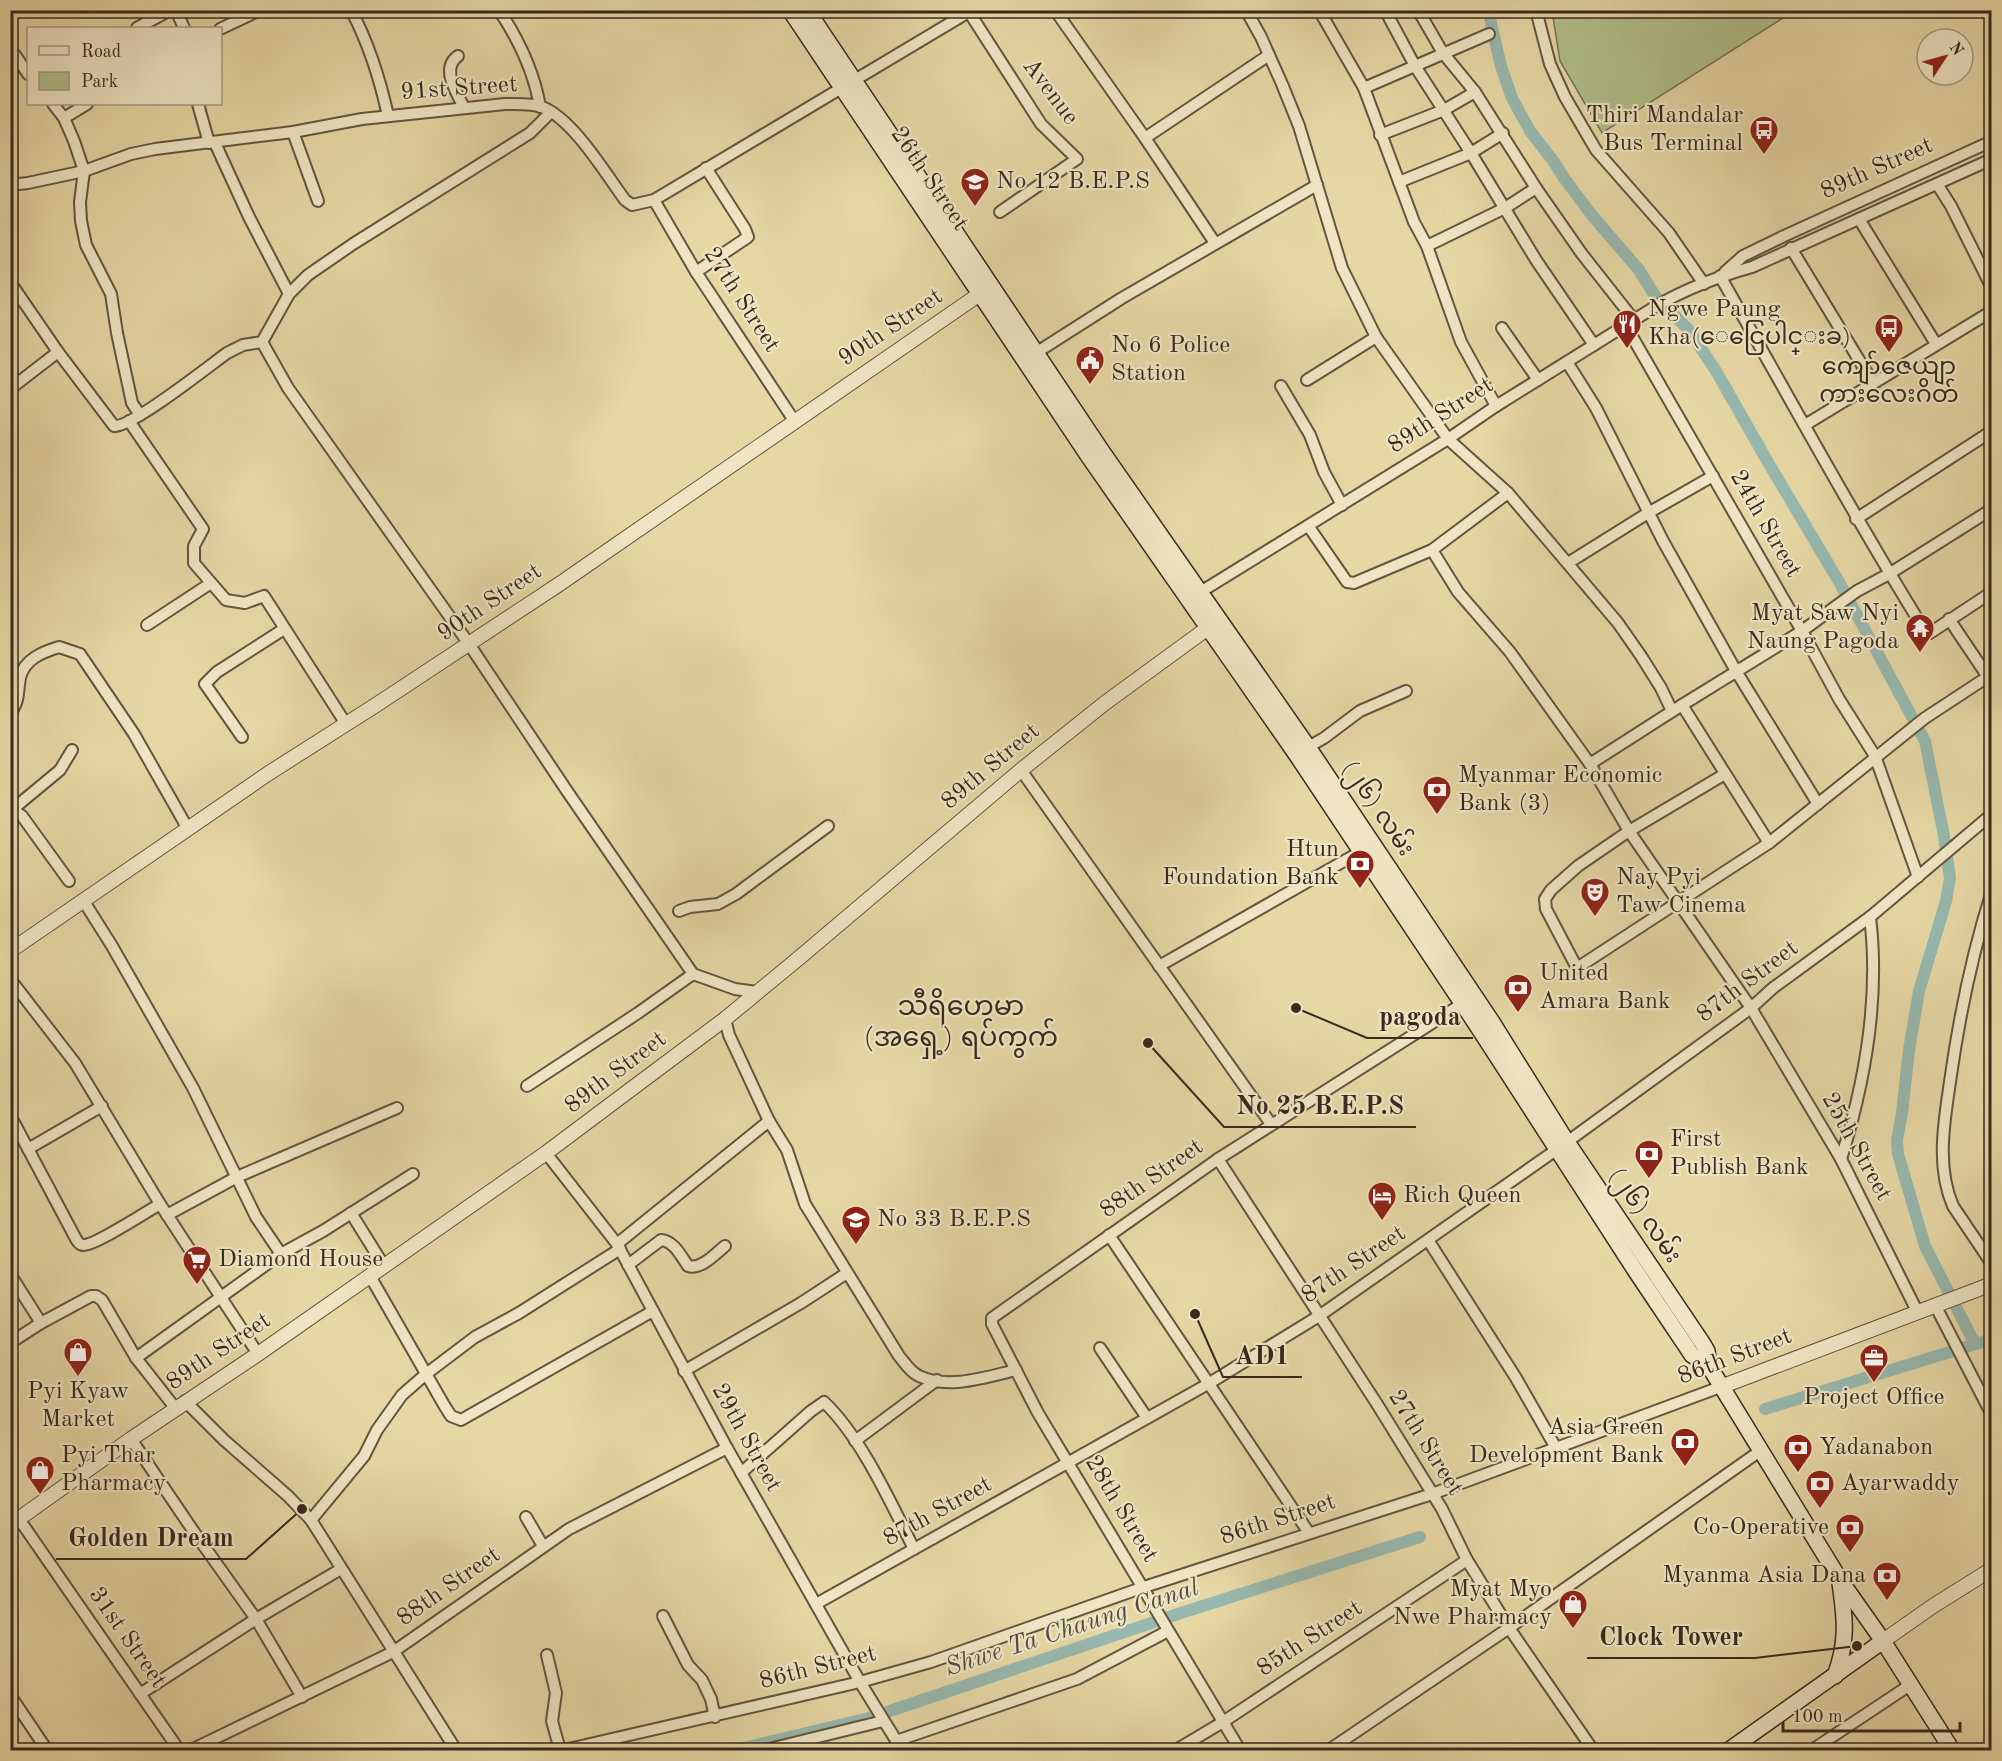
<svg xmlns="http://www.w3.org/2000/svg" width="2002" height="1761" viewBox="0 0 2002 1761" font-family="'Old Standard TT','Noto Sans Myanmar',serif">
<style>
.green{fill:#b1bf8a;stroke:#747454;stroke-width:1.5}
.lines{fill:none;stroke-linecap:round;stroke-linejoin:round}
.canal{stroke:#97b8ae;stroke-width:12}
.minor-casing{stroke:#645540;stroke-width:14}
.tertiary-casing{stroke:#645540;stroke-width:16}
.secondary-casing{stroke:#382a1e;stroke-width:18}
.minor{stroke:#efe5c4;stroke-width:10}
.tertiary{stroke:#efe5c4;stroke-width:14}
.secondary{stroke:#efe5c4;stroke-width:15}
.labels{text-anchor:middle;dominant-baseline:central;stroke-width:4.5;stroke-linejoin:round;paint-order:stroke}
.street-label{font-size:24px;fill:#382a1e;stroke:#efe5c4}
.poi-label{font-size:24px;fill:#382a1e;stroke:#efe5c4;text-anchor:start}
.water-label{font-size:26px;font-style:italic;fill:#504e42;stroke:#efe5c4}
.quarter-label{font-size:27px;fill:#382a1e;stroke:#efe5c4}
.leader{fill:none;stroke:#382a1e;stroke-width:2}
.callout-dot{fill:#382a1e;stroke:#efe5c4;stroke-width:2}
.callout-label{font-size:26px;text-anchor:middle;font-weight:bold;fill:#382a1e;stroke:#efe5c4;stroke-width:4.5;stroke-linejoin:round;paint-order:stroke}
</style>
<rect width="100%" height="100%" fill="#e6d7a5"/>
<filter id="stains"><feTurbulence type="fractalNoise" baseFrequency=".00333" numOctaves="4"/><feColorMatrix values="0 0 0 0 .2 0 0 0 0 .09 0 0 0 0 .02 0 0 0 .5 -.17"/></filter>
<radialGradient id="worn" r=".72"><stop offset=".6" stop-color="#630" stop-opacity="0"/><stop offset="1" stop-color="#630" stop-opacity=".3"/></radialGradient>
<!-- green -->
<path class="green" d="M1552,11V10L1794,11L1602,133L1560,61Z"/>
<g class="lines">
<!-- canal -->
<g class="canal">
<path d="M1488,10L1501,66L1512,98L1530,131L1554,162L1564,178L1591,214L1639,270L1655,296L1689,330L1716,371L1769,464L1838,580L1925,741L1944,836L1950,878L1946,901L1919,991L1909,1050L1902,1113L1897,1140L1898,1154L1925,1246L1975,1344"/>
<path d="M1765,1409L1992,1339"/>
<path d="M735,1750L869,1718L1184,1612L1420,1537"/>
</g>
<!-- minor casing -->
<g class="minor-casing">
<g id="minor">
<path d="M176,10L184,28"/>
<path d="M351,10C369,44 380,79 388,116"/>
<path d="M499,10C519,40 534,71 540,107"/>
<path d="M1055,10L1145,138L1215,243"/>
<path d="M1246,10L1261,37L1282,84L1299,126L1342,268L1376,337L1448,439L1508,493L1618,623L1641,656L1661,688L1672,711"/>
<path d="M1319,10L1364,88L1414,222L1427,246L1461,342L1496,406"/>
<path d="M1385,10L1415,66L1471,153L1536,260L1594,345"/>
<path d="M1418,10L1443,53L1475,92L1536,188L1582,254L1634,320"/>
<path d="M1536,10L1550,64L1565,97L1596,150L1669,233L1704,284"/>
<path d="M969,12L1041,124L1077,159L1000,212"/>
<path d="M137,28L170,10"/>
<path d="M220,29L260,10"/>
<path d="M10,53L15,55L28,74"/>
<path d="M458,56C440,69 457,92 464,108"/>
<path d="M1364,88L1489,34"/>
<path d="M53,104L64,118L74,141L84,171L80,202L81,221L86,245L111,294L117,333L132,403L140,415"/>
<path d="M198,104L209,143"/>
<path d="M64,118L87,104"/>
<path d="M293,132L318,201"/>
<path d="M1380,135L1444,110L1475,92"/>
<path d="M1145,138L1269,55"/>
<path d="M215,143L249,217L289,294"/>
<path d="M1399,182L1471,153L1503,133"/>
<path d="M1937,184L1951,206L1992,288"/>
<path d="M10,185L28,183L84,171L131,154L155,149L293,132L362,119L505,104C517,104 530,103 542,107C573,119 605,173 625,200L632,205L654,200L972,10"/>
<path d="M654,200L696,272L795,422"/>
<path d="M1859,219L1936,344"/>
<path d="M1427,246L1505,208L1536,188"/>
<path d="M1791,248L1873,383"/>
<path d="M696,272L748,237L745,229L706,168"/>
<path d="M1725,272L1743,256L1784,236L1992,141"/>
<path d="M1720,276C1788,395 1853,515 1925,631L1930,633L1992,592"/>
<path d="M10,282L58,352L114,426C131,428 209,366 227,353L243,345L262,342L289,294L308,275L353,244L530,133L551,112"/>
<path d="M1626,326L1802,631L1839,699L1875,756L1918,877"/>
<path d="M1502,328L1538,380"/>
<path d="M262,342L288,388L469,644L567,791L693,974L735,989L757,992"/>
<path d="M1031,356L1122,298L1317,185"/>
<path d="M1567,362L1596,408L1663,541L1736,671L1818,804"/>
<path d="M1307,380L1376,337"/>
<path d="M1281,386L1310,435L1324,472L1342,505"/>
<path d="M10,389L58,352"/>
<path d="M129,421L203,529L194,546V563L226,600L245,603L264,596L346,724"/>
<path d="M1805,425L1992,311"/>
<path d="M1856,519L1992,431"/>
<path d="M1309,527L1347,582L1354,583L1432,550L1508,493"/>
<path d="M1432,550L1458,592L1510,652L1590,764L1629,831L1751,1008L1841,1159L1917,1311"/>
<path d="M1568,563L1648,513L1713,476"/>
<path d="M1194,596L1448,439L1496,406L1658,305C1688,288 1720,276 1752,267L1992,159"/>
<path d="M1949,619L1988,677"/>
<path d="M147,625L211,583"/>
<path d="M1682,705L1769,843"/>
<path d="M10,714C20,699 17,694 20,678C24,659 43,652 59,647L80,654L134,734L188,829"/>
<path d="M242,737L205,684L217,672L284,629"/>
<path d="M1303,750L1324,738L1360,711L1406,691"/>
<path d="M1590,764L1682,705L1802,631L1857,591L1889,574L1992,509"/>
<path d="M1021,770L1271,1124"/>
<path d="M1725,774L1629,831L1578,866L1551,890L1545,899L1546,909L1577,968L1769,843L1925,718L1992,674"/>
<path d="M10,808L22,816L69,881"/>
<path d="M13,809L60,770L72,750"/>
<path d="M1992,891C1973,951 1960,1012 1951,1075C1945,1117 1935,1165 1953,1206L1992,1264"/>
<path d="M83,900L112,946L193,1088L256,1217L281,1254L136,1358"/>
<path d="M679,911L690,907L718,904L736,894L828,826"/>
<path d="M1159,966L1367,848"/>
<path d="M10,979L75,1063L160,1204L258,1354"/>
<path d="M725,1019L729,1035L737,1052L769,1121L787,1150L805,1204L899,1356C905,1363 910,1372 919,1376C948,1390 986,1377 1016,1370"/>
<path d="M527,1086L638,1013L693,974"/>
<path d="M10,1115L76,1239C78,1242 80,1245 83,1245C94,1246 148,1211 160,1204"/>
<path d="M28,1149L102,1106"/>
<path d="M546,1153L617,1244L727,1448L860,1682L902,1750"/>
<path d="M1218,1159L1377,1404L1442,1509L1467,1560L1509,1628L1593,1750"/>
<path d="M1841,1159C1865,1082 1880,998 1870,917"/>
<path d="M351,1213L384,1266"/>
<path d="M167,1215L237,1177L397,1108"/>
<path d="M1109,1235L1309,1533"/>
<path d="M1428,1240L1516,1378L1556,1448"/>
<path d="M617,1244L769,1121"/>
<path d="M281,1254L323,1231L413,1174"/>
<path d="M628,1265L661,1240C674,1241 681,1256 688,1266C701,1270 715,1254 725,1246"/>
<path d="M10,1274L41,1323L91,1296H96L102,1300L136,1358L176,1409"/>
<path d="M370,1276L444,1405L451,1416L461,1420L653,1311"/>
<path d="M1935,1305L1992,1415"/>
<path d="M10,1343L41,1323"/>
<path d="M1100,1348L1147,1418"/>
<path d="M684,1371L801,1303L847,1273"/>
<path d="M185,1401L224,1440L288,1496L311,1520L456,1750"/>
<path d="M131,1439L194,1532L256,1619L302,1697"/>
<path d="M855,1441L937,1380"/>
<path d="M741,1473L811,1411L824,1402C861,1437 891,1503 914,1549"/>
<path d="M526,1517L543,1546"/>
<path d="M19,1519L179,1750"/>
<path d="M311,1520L364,1456L377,1430L402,1395L426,1374L475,1337L519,1313L620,1249"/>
<path d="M816,1604L1208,1384L1319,1316L1556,1150L1751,1008L1773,988L1870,917L1992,814"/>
<path d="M663,1616L688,1665L702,1680L711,1699L715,1717"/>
<path d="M547,1655L556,1693L552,1721L560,1750"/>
<path d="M140,1694L256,1619L341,1569"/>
<path d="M10,1695L47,1750"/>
<path d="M896,1741L1077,1679L1168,1631"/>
<path d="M191,1750L393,1652L569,1529L727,1448"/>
<path d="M564,1750L860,1682L931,1662L1144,1587L1432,1494L1723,1386"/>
<path d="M765,1750L883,1721"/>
<path d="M1176,1750L1223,1722L1467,1560"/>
<path d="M1240,1750L1038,1413L992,1324V1318L1218,1159L1462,1004"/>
<path d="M1329,1750L1509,1628L1760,1451"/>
<path d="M1812,1750L1910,1685"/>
</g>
</g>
<!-- tertiary casing -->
<g class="tertiary-casing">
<g id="tertiary">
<path d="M10,951L269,773L376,705L558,585L987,289"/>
<path d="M1723,1386L1992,1284"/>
<path d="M10,1525L131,1439L258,1354L546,1153L634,1087L725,1019L799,958L1021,770L1105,703L1216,622"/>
<path d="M1883,1641L1933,1606L1992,1569"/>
</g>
</g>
<!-- secondary casing -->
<g class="secondary-casing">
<g id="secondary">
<path d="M790,10L1089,457L1296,754L1480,1030L1635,1270L1692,1355L1709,1366"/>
<path d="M807,10L1101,450L1308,747L1492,1022L1567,1142L1703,1344L1707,1351L1709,1366L1840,1580L1883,1641L1952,1750"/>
<path d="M1835,1676C1848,1642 1845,1618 1840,1583"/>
<path d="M1729,1750L1883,1641"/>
</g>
</g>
<!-- minor -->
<use href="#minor" class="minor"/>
<!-- tertiary -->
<use href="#tertiary" class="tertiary"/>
<!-- secondary -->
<use href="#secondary" class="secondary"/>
</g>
<!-- icons -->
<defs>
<g id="bus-pin" transform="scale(1.5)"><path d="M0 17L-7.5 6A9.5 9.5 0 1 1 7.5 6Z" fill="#8f2418" stroke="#efe5c4"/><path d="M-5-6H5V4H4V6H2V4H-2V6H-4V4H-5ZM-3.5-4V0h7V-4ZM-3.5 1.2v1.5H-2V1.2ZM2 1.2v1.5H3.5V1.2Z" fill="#fff"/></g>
<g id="school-pin" transform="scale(1.5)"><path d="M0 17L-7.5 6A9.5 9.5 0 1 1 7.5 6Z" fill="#8f2418" stroke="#efe5c4"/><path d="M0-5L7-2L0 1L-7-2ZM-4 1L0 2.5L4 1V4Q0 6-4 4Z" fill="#fff"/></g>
<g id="restaurant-pin" transform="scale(1.5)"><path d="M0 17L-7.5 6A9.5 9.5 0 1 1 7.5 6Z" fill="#8f2418" stroke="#efe5c4"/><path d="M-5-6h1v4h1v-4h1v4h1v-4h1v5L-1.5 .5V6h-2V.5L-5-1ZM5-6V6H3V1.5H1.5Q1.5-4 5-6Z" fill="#fff"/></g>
<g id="civic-pin" transform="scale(1.5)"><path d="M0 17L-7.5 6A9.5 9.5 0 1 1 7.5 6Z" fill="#8f2418" stroke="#efe5c4"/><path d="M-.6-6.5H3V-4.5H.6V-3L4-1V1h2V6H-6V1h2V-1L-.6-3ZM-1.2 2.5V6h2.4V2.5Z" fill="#fff"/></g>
<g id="temple-pin" transform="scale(1.5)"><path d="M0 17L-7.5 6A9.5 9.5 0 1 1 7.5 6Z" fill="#8f2418" stroke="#efe5c4"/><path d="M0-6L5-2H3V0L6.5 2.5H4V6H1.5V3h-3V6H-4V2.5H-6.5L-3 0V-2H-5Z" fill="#fff"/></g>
<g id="bank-pin" transform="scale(1.5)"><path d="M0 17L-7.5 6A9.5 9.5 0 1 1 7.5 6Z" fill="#8f2418" stroke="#efe5c4"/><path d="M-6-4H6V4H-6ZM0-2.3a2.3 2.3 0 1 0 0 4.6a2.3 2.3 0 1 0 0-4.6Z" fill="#fff"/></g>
<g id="theatre-pin" transform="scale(1.5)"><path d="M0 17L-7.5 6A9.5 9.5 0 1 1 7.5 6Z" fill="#8f2418" stroke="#efe5c4"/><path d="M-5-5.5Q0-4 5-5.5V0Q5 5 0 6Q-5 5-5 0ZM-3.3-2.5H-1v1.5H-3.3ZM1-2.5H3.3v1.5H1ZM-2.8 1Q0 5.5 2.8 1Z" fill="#fff"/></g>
<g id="hotel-pin" transform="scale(1.5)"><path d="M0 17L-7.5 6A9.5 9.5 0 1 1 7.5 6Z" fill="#8f2418" stroke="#efe5c4"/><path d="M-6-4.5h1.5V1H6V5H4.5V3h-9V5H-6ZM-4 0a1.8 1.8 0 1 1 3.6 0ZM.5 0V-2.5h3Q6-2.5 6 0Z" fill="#fff"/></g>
<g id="supermarket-pin" transform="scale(1.5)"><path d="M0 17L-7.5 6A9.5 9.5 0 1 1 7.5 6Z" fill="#8f2418" stroke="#efe5c4"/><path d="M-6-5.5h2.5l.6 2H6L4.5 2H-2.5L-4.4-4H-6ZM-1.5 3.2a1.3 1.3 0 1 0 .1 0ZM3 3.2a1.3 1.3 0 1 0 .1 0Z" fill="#fff"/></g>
<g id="shop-pin" transform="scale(1.5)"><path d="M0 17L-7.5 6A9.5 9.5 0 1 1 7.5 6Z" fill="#8f2418" stroke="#efe5c4"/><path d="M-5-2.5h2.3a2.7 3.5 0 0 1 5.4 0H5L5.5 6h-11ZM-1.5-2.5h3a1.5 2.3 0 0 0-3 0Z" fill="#fff"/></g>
<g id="office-pin" transform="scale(1.5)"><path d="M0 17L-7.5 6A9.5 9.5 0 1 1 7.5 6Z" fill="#8f2418" stroke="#efe5c4"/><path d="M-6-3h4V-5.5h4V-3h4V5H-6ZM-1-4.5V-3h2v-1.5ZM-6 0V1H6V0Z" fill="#fff"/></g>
</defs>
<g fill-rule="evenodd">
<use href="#bus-pin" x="1764" y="130"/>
<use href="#school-pin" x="975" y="182"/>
<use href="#restaurant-pin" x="1627" y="324"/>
<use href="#bus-pin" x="1889" y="328"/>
<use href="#civic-pin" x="1090" y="360"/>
<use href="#temple-pin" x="1920" y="628"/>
<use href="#bank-pin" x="1437" y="790"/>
<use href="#bank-pin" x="1360" y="864"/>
<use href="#theatre-pin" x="1595" y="892"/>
<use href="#bank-pin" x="1518" y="988"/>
<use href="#bank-pin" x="1649" y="1154"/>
<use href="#hotel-pin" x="1382" y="1196"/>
<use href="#school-pin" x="856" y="1220"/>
<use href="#supermarket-pin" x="197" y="1260"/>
<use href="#shop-pin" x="78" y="1352"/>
<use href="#office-pin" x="1874" y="1358"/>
<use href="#bank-pin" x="1685" y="1442"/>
<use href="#bank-pin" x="1798" y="1448"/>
<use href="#shop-pin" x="40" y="1470"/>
<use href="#bank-pin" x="1820" y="1484"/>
<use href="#bank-pin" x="1850" y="1528"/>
<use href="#bank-pin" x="1887" y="1576"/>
<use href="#shop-pin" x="1573" y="1604"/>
</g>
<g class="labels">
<!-- street labels -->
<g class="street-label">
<text transform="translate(459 89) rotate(-4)">91st Street</text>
<text transform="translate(1050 92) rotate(53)">Avenue</text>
<text transform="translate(1877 169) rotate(-24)">89th Street</text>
<text transform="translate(929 179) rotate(56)">26th Street</text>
<text transform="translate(741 300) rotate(57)">27th Street</text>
<text transform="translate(891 328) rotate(-34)">90th Street</text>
<text transform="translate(1441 416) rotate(-33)">89th Street</text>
<text transform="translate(1765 524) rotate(60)">24th Street</text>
<text transform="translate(490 603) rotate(-34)">90th Street</text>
<text transform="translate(991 767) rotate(-40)">89th Street</text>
<text transform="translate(1377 809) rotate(56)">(၂၆) လမ်း</text>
<text transform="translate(1748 982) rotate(-37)">87th Street</text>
<text transform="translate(616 1073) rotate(-37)">89th Street</text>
<text transform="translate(1856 1147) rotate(61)">25th Street</text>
<text transform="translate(1152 1179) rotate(-35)">88th Street</text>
<text transform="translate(1644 1216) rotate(56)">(၂၆) လမ်း</text>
<text transform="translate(1354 1265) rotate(-34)">87th Street</text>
<text transform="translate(219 1352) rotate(-34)">89th Street</text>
<text transform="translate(1735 1357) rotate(-21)">86th Street</text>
<text transform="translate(746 1438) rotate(61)">29th Street</text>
<text transform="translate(1425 1443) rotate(58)">27th Street</text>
<text transform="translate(1121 1509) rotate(59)">28th Street</text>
<text transform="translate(938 1512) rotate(-29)">87th Street</text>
<text transform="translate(1278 1520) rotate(-18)">86th Street</text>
<text transform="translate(449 1587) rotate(-35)">88th Street</text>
<text transform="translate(127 1638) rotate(55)">31st Street</text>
<text transform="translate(1310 1639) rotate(-33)">85th Street</text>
<text transform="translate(818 1668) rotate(-14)">86th Street</text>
</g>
<!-- poi labels -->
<g class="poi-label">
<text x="1743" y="116" text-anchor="end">Thiri Mandalar<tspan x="1743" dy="28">Bus Terminal</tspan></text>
<text x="996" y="182">No 12 B.E.P.S</text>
<text x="1648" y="310">Ngwe Paung<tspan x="1648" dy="28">Kha(ေငြေပါင္းခ)</tspan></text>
<text x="1111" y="346">No 6 Police<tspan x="1111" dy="28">Station</tspan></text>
<text x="1889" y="368" text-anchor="middle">ကျော်ဇေယျာ<tspan x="1889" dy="28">ကားလေးဂိတ်</tspan></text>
<text x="1899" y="614" text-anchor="end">Myat Saw Nyi<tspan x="1899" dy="28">Naung Pagoda</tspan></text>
<text x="1458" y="776">Myanmar Economic<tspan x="1458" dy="28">Bank (3)</tspan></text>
<text x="1339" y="850" text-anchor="end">Htun<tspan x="1339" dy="28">Foundation Bank</tspan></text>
<text x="1616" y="878">Nay Pyi<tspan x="1616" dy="28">Taw Cinema</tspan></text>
<text x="1539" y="974">United<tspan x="1539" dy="28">Amara Bank</tspan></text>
<text x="1670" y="1140">First<tspan x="1670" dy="28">Publish Bank</tspan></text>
<text x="1403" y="1196">Rich Queen</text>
<text x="877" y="1220">No 33 B.E.P.S</text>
<text x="218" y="1260">Diamond House</text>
<text x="78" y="1392" text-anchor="middle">Pyi Kyaw<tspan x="78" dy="28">Market</tspan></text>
<text x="1874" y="1398" text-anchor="middle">Project Office</text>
<text x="1664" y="1428" text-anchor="end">Asia Green<tspan x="1664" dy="28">Development Bank</tspan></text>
<text x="1819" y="1448">Yadanabon</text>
<text x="61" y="1456">Pyi Thar<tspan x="61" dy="28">Pharmacy</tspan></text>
<text x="1841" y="1484">Ayarwaddy</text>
<text x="1829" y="1528" text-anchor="end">Co-Operative</text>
<text x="1866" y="1576" text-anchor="end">Myanma Asia Dana</text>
<text x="1552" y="1590" text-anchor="end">Myat Myo<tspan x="1552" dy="28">Nwe Pharmacy</tspan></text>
</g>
<!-- water labels -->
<g class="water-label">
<text transform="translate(1072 1628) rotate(-18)">Shwe Ta Chaung Canal</text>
</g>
<!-- quarter labels -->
<g class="quarter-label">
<text x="961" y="1007">သီရိဟေမာ<tspan x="961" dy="31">(အရှေ့) ရပ်ကွက်</tspan></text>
</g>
</g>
<!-- callouts -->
<path class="leader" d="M1296 1008L1367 1038H1473M1148 1043L1224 1127H1416M1195 1314L1223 1377H1302M302 1509L246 1559H56M1857 1646L1755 1658H1587"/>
<g class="callout-dot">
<circle cx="1296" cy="1008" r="6"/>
<circle cx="1148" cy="1043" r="6"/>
<circle cx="1195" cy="1314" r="6"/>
<circle cx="302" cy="1509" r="6"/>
<circle cx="1857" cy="1646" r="6"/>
</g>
<g class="callout-label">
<text x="1420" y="1025">pagoda</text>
<text x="1320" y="1114">No 25 B.E.P.S</text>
<text x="1262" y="1364">AD1</text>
<text x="151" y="1546">Golden Dream</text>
<text x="1671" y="1645">Clock Tower</text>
</g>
<!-- margin -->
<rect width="2002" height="1761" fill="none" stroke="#e6d7a5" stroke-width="36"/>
<rect x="12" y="12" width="1978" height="1737" fill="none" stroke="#382a1e" stroke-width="3"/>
<rect x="18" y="18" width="1966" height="1725" fill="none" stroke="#382a1e" stroke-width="1.5"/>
<!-- legend -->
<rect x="27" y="27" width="195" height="78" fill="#efe5c4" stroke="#a69a82" stroke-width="1.5"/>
<rect x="39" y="46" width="30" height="9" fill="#efe5c4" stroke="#a69a82" stroke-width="1.5"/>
<text x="81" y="57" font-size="18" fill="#382a1e">Road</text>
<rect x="39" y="72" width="30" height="18" fill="#b1bf8a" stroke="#a69a82" stroke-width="1.5"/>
<text x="81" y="87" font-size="18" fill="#382a1e">Park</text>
<!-- north arrow -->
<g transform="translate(1945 57) rotate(54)"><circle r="28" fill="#efe5c4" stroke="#a69a82" stroke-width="1.5"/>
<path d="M0-4.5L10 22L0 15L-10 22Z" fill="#8f2418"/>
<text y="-9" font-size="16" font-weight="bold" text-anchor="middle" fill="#382a1e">N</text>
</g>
<!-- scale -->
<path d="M1783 1722v9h177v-9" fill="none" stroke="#382a1e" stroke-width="3"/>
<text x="1792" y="1722" font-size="18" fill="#382a1e" stroke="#efe5c4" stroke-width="4.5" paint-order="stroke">100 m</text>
<rect width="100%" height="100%" filter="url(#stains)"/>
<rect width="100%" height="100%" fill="url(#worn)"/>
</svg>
